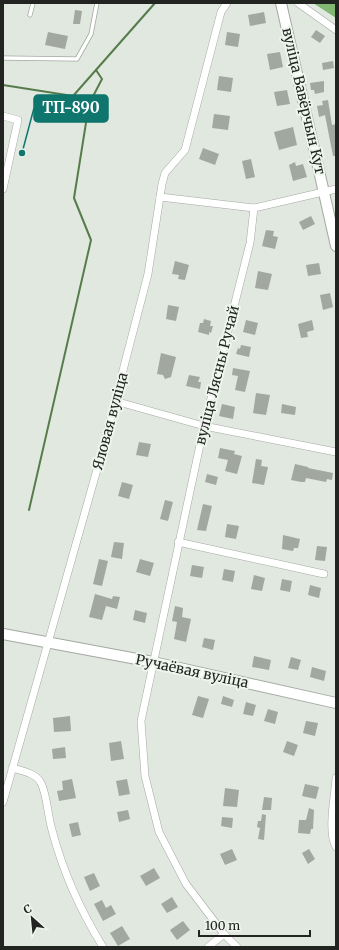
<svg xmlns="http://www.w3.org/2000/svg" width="339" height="950" viewBox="0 0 339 950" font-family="Merriweather,serif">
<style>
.forest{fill:#82b873}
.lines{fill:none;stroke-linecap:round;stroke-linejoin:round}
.stream{stroke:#577c4c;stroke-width:2}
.building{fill:#a2a8a0}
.lane-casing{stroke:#a3a9a2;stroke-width:5}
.street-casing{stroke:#a3a9a2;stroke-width:8}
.secondary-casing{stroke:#a3a9a2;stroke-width:12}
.lane{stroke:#fff;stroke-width:3.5}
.street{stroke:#fff;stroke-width:7}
.secondary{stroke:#fff;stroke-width:10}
.labels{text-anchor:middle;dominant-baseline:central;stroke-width:4;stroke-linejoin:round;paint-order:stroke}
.street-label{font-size:14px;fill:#212421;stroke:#eef5ed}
.leader{fill:none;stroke:#0f766e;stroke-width:1.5}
.callout-dot{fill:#0f766e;stroke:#eef5ed;stroke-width:1.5}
.callout{fill:#0f766e;stroke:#0f766e;stroke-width:1.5}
.callout-label{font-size:15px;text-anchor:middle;font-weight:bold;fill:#fff}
</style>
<rect width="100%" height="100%" fill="#e1e8e0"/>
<!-- forest -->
<path class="forest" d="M313,3H336V18Z"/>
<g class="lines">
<!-- stream -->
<g class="stream">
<path d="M3,85L73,96L155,3"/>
<path d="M29,510L91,240L74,198L89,104L102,79L96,70"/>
</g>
</g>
<!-- building -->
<g class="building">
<path d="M75,10L82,11L80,24H73Z"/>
<path d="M264,12L266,23L250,26L248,15Z"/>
<path d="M316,30L325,36L320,43L311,37Z"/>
<path d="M48,32L68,36L65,49L45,45Z"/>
<path d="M227,32L240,34L238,47L225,45Z"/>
<path d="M280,52L283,67L270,70L267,54Z"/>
<path d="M333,61L334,68L323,70L322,63Z"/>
<path d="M219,76L233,78L231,92L217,90Z"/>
<path d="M324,81V92L315,94L314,90H311L310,83Z"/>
<path d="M287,90L290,104L277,106L274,92Z"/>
<path d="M328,100L332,125L336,124V156H333L325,115L319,117L317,106L323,105L322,101Z"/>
<path d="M214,114L230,116L228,130L212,128Z"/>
<path d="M293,127L297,145L279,150L274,132Z"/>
<path d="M203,148L219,154L215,165L199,159Z"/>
<path d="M251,159L255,177L246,179L242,161Z"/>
<path d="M295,162L296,166L303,164L307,177L293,181L289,165Z"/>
<path d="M311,216L315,224L303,230L299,222Z"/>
<path d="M266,230L274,231L273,236L278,237L275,249L262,246Z"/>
<path d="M175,261L189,265L185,280L178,279L179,275L172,274Z"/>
<path d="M319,263L321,274L308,276L306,265Z"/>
<path d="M258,271L272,274L268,290L255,288Z"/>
<path d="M330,293L333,307L323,310L320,295Z"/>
<path d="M168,305L179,307L176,321L166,319Z"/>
<path d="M204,319L211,321L210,326H213L211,333L209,332V335L198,332L200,323H203Z"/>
<path d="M246,320L258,323L255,335L243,332Z"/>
<path d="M312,320L314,330L307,332L308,337L301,338L298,324Z"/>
<path d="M241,345L251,347L249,357L236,354L238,348L240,349Z"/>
<path d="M161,353L176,357L171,377L165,379L163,375L157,374Z"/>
<path d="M233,368L250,371L245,392L235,390L238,376L232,375Z"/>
<path d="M189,375L200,377L198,382H201L200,389L186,386Z"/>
<path d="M256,393L270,395L266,415L253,413Z"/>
<path d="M222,404L235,407L233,419L219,416Z"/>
<path d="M282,404L296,407L295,415L281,413Z"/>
<path d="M139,442L151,444L148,457L136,455Z"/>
<path d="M220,448L235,451L234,454L242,456L237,474L225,471L228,460L218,458Z"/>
<path d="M256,459L262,460L261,466L268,467L264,485L252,483Z"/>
<path d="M295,464L308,467V468L333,473L332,480L327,479L326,482L306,478L305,482H301L291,480Z"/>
<path d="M207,474L218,477L216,485L205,482Z"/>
<path d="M122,482L133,485L129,499L118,496Z"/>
<path d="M165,500L173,502L168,521L160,519Z"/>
<path d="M203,504L212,506L206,531L197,530Z"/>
<path d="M227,524L239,526L236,539L225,537Z"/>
<path d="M283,535L300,539L298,548H294L293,551L282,549Z"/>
<path d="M114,542L124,543L122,559L111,557Z"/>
<path d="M317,546L327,547L325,561L315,560Z"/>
<path d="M99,559L108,561L102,586L93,584Z"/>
<path d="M140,559L154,563L150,576L136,572Z"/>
<path d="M192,565L204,567L202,578L190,576Z"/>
<path d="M224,569L235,571L233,582L222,580Z"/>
<path d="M254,575L265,578L262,591L251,589Z"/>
<path d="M282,579L292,581L290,592L280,590Z"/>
<path d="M310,585L321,588L319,598L308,595Z"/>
<path d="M95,594L112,599L113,596L120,597L117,609L106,606L102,620L89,617Z"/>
<path d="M175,606L183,608L182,617L191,619L186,642L174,639L177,622L172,621Z"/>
<path d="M135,610L147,613L145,623L133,620Z"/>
<path d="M204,638L215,640L213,650L202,647Z"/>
<path d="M254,656L271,660L269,670L252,667Z"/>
<path d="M291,657L301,660L298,670L288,668Z"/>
<path d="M312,667L326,671L324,681L310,677Z"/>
<path d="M198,696L209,699L203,718L192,715Z"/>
<path d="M223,696L234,700L232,707L221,704Z"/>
<path d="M246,702L256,705L253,716L243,714Z"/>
<path d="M268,709L278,712L275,724L264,721Z"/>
<path d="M70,716L71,731L54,732L53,718Z"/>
<path d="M306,721L318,723L315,736L303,733Z"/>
<path d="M121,741L124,759L111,761L109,743Z"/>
<path d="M287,741L298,745L294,756L283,752Z"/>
<path d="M65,747L66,758L53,759L52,749Z"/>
<path d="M72,779L76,798L59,801L57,791L63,790L62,781Z"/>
<path d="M127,779L130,794L119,796L116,781Z"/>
<path d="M305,784L319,787L316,799L302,796Z"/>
<path d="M225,788L239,790L237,807L223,806Z"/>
<path d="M264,797L272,798L271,810H262Z"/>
<path d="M309,808L314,810L313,829H311L310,834L298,833L299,820H306Z"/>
<path d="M128,810L130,819L119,822L117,812Z"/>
<path d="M262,814L266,815L264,840L258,839L260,828L257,827L258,821H261Z"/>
<path d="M222,817L233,818L232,828L221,826Z"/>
<path d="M78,822L81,835L72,837L69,824Z"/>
<path d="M232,849L237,860L225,865L220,854Z"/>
<path d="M309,849L315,859L308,864L302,853Z"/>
<path d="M154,868L160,878L146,886L140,876Z"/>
<path d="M94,873L100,886L90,891L84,877Z"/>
<path d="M172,897L178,907L167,913L161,904Z"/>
<path d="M102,900L106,908L111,905L116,914L103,921L94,904Z"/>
<path d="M183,921L190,930L177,940L170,930Z"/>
<path d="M122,926L130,939L118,946L110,933Z"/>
</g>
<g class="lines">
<!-- lane casing -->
<g class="lane-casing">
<g id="lane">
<path d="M30,15L33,3"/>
<path d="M3,58L77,59L91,34L97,3"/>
</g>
</g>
<!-- street casing -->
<g class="street-casing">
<g id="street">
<path d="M298,3L336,30"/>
<path d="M3,116L18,120L3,189"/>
<path d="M160,197L254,208L336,189"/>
<path d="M115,401L204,426L336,452"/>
<path d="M178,542L324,574"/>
<path d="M12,768C22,771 36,773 41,783C47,795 48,817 52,830C63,872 80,910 103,947"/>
<path d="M336,778C335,796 327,831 336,847"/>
<path d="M3,802L100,459L148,274L162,184L165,173L185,150L221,12L227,3"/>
<path d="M208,947L224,934"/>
<path d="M237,947L224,934L186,884L159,832L145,776L141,721L204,426L250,243L254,208"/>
</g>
</g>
<!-- secondary casing -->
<g class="secondary-casing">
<g id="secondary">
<path d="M281,3L336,246"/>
<path d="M3,634L153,662L336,703"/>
</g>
</g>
<!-- lane -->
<use href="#lane" class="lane"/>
<!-- street -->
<use href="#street" class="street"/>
<!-- secondary -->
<use href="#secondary" class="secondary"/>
</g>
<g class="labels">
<!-- street labels -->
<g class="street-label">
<text transform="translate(304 101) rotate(77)">вуліца Вавёрчын Кут</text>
<text transform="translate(217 375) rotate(-76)">вуліца Лясны Ручай</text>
<text transform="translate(110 421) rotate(-75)">Яловая вуліца</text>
<text transform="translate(192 671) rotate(12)">Ручаёвая вуліца</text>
</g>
</g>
<!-- callouts -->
<path class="leader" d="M22 153L34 108"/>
<circle class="callout-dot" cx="22" cy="153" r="4"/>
<rect class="callout" x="34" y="95" width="74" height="27" rx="4"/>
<g class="callout-label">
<text x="71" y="113">ТП-890</text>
</g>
<!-- border -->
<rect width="339" height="950" fill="none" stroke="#212421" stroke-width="8"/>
<!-- north arrow -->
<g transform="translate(32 918) rotate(333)" stroke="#eef5ed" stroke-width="3" paint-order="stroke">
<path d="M0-3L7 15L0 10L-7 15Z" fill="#212421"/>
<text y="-6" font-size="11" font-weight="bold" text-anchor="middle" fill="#212421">С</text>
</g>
<!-- scale -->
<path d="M199 930v6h111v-6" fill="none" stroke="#212421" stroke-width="2"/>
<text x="205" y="930" font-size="12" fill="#212421" stroke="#eef5ed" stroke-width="3" paint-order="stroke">100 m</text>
</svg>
